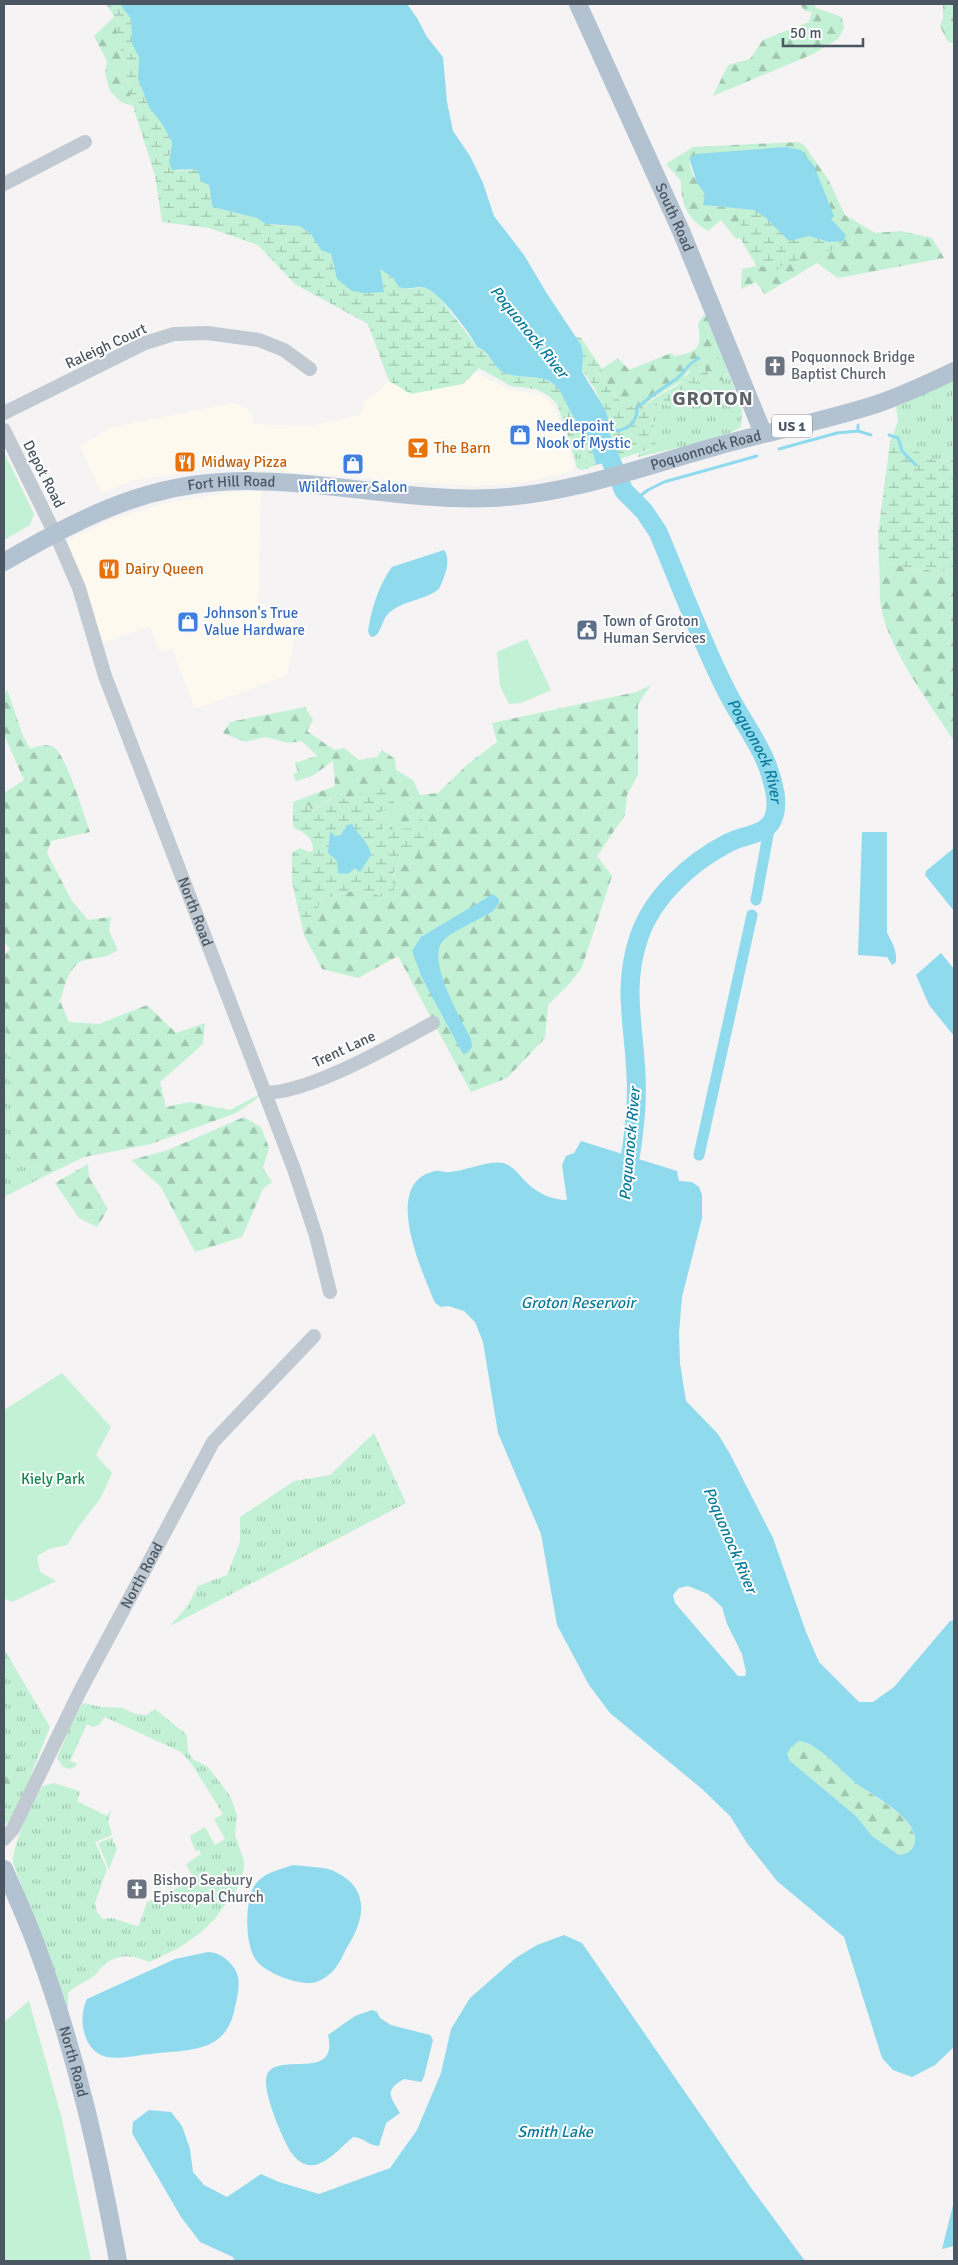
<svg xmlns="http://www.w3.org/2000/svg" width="958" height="2265" viewBox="0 0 958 2265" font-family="Signika,sans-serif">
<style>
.commercial{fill:#fdf9ef}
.grass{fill:url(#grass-tufts)}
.forest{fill:url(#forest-firs);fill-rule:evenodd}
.wetland{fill:url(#wetland-marsh)}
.green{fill:#c3f1d5}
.water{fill:#90daee;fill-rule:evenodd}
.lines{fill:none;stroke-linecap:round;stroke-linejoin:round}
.stream{stroke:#90daee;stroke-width:3}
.canal{stroke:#90daee;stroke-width:11}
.river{stroke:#90daee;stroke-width:19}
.minor{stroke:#c1cad2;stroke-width:14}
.major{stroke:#b3c2d1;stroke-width:18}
.labels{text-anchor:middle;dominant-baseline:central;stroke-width:4;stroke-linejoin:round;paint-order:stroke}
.shield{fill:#fff;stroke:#808990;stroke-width:1}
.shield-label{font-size:14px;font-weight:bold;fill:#4a5661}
.street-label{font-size:15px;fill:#4a5661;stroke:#fff}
.worship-label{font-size:15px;fill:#5b616d;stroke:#fff;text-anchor:start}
.shop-label{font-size:15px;fill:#366cbe;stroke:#fff;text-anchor:start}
.food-label{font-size:15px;fill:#c56008;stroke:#fff;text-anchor:start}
.service-label{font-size:15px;fill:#4e5e75;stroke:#fff;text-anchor:start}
.park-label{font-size:15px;fill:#17864f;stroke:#fff}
.water-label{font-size:16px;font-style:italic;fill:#0c7c9b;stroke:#fff}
.district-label{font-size:20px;font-weight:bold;letter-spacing:1px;fill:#5f6368;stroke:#fff}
</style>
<defs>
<pattern id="grass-tufts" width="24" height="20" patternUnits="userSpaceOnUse" patternTransform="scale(1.25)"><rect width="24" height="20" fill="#c3f1d5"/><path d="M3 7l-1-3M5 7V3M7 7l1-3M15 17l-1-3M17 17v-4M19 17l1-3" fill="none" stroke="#a0c6b0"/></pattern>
<pattern id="forest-firs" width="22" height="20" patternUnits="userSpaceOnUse" patternTransform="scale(1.25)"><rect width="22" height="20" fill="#c3f1d5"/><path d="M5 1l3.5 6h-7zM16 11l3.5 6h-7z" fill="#a0c6b0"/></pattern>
<pattern id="wetland-marsh" width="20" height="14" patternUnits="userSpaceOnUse" patternTransform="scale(1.25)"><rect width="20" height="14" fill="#c3f1d5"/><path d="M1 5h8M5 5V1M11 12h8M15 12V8" fill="none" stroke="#a0c6b0"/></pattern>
</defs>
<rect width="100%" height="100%" fill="#f5f3f3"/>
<!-- commercial -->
<g class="commercial">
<path d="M475,372L509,389L541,395L551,403L558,416L574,466L573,471L520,483L473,486L397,481L311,473L215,468L131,481L101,493L80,446L112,427L235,403L252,411L254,424L309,426L360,415L365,402L389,381L411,393L469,379Z"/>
<path d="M261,491L258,602L303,628L294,641L287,676L195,709L172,648L160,653L150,626L102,643L67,543L74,537L112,519L170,502L233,492Z"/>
</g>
<!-- grass -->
<g class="grass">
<path d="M707,314L742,410L741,427L722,437L639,457L638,454L655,447C656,440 653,418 651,410L660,403L673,407C678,397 683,382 696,382C702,382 707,383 712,379L724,381L728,374L719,369Z"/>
<path d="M954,380V458C934,466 926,455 910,447C904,444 897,443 890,442L898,421L896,407Z"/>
<path d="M569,439L582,442L586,465L590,468L582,470L577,468Z"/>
<path d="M4,1024L10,1040L8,1078L15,1127L10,1159L51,1173L4,1197Z"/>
<path d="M374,1433L406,1503L170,1626L187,1607L198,1586L227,1575L240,1542V1517L294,1481L330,1475Z"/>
<path d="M4,1649L50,1727L14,1817L8,1824L4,1823V1792L11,1786L15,1757H4Z"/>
<path d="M83,1703L101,1707L122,1708L136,1714L146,1715L155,1709L187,1735L188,1752L193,1759L208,1767L230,1796L237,1815L235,1834L244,1862V1868L239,1886L214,1920L200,1933L179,1948L149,1962C133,1954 116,1953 102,1967C99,1969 98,1973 94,1976C86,1982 76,1985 68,1993V2009L13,1863C13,1843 32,1802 43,1786L54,1783L79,1791L80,1792L77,1801L107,1816L112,1809L108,1821L112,1835L95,1842L107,1869L95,1903L97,1912L103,1919L112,1918L137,1926L139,1925L147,1902L194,1880L186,1864L201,1854L199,1850L195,1851L190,1836L205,1827L215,1845L225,1839L214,1819L223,1814L191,1763L181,1752L105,1717L99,1725L93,1727L87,1724L70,1761L77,1763L75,1767L69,1769L63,1767L57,1758L74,1718Z"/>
<path d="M113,1837V1841L117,1848L109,1869L98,1843Z"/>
</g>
<!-- forest -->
<g class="forest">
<path d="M800,4H814L816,8L842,17L844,28L838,39L813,54L713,96L728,65L750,59L763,40L809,22L812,12L805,11Z"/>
<path d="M943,4H954V43L948,42L940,26L943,18Z"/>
<path d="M114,17L132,103L133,106L121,102L110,91L105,73L107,61L94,36Z"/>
<path d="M798,142L804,145L828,179L845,215L875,233L901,231L932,238L944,258L838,278L817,263L765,294L756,282L741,289L742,269L757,266L740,238L736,239L721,220L708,231C687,218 681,206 681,181L666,164L693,147ZM697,154L754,210L703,205L705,194C698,184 689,171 689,158Z"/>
<path d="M707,314L720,352L717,361L719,369L728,373L724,381L712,379L702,365L687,372L683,380L651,399L643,409C618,407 611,390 597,372L618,358L629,370L671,353L675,356C699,352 702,347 698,324L703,316Z"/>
<path d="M879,561L913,569L954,572V741C931,705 888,649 881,607C879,593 880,576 879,561Z"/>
<path d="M651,685L638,704V775L627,795L625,815L597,856L612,876L582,967L571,982L548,1005L545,1038L507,1078L471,1092L398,956L358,978L322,969L304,935L301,922L314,917L321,900L359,889L386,898L399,860L400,850L405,847L412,828L383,831L381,810L397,809L365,793L342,800L332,798L311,811L309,805L293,810V802L335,786L333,761L312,776L296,781L293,774L298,772L295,763L317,756L302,741L288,743L265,737L245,742L223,733L230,722L305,707L313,720L307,731L334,750L344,748L359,760L377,757L382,750L395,759L396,770L413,780L420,795L438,793L469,763L497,742L492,723L636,692Z"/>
<path d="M7,689L23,736L30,749C37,747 45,743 53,747C66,753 84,816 90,832L51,841L47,853L72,901L88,920L111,917L109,931L118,950C105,958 102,957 88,959C69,962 65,986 60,1001L69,1022L99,1024L147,1005L176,1033L205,1023L203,1044L160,1082L166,1107L190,1102L230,1110L260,1094L255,1100L236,1113L151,1144L84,1157L51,1173L10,1159L4,1137L15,1127L8,1078L10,1040L4,1024V956L10,949L4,942V793L24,780L4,735V695Z"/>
<path d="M244,1117L261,1127L269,1148L263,1168L272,1182L263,1189L242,1237L195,1252L161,1187L131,1160L168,1150Z"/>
<path d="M88,1164L89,1177L108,1209L97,1227L79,1218L55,1183Z"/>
<path d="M799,1741C817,1742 842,1772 857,1784C873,1797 921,1820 914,1845C911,1852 906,1854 899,1855L872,1836L856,1816L790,1761L786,1754L791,1747Z"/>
<path d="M4,1757H15L20,1771L11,1786L4,1792Z"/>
</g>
<!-- wetland -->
<g class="wetland">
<path d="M106,4H120L131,19L132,38L139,57L138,79L149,107L162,124L172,142L169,157L177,171L195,169L209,185L211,203L217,208L257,218L271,225L300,226L311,234L324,251L331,254L336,275L349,288L354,291L384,292L379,268L407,289L425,287L436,293L477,347C489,352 493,368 505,373C516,378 534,375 547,380C562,387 564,401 572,414C581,430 593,447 596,465L590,467L586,465L582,442L569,439L557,404L549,396L536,389L511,386L479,368L463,384L411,394L389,381L368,324L295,284L258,245L209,228L162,222L155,175L132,103L113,14Z"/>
<path d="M735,208L754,210L766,218L789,240L809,236L829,242L843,241L833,250L824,252L806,241L802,245L798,262L787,261L775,272L767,267L757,266L740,238L742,228Z"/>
<path d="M575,336L581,338L602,369L597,372C611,391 618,407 643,409C655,394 671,392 682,381C687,376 690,370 695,365H702L712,379C707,383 702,382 696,382C683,382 678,397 673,407L660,403L651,409C653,418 656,440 655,447L620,459L612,453L608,444L606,431L608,419L595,389L582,370C583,357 583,348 575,336Z"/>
<path d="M890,442C897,443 904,444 910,447C926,455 934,466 954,458V572L913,569L879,561L878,535Z"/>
<path d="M375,784L391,796L397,810L381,811L383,830L412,828L420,819L427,822L426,845L421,853L405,847L400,850L399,860L393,875L394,893L386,898L359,889L321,900L314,917L301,922L292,881V853L300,848L309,852L313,851C314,837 304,833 293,827V810L309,805L312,811L333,798C348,802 363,794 375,784Z"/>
</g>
<!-- green -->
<g class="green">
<path d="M4,452L34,514L30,525L4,540Z"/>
<path d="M527,639L551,690L521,703L509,704L500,686L497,652Z"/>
<path d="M62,1373L111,1427L96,1455L112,1473L100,1499L79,1526L67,1545L49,1549L37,1556L40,1572L56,1581L12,1602L4,1598V1410Z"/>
<path d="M29,2001L61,2115L91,2261H4V2022Z"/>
</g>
<!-- water -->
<g class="water">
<path d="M120,4H407L417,18L427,37L443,57L447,102L453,131L470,156L483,183L494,216L524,255L546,292L581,345L583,355L582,371C589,385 599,397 606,412C614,431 598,441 620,459L596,465C593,447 581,430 572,414C564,401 562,387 547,380C534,375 516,378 505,373C493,368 490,351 477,347C471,334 439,292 426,288C418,285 409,291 399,287L393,278L380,269L384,292L363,293L352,291L337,279L331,254L321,250L311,234L300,226L266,224L257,218L217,208L212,206L209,185L200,181V176L195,169L172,170L169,162L172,142L162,124L149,107L138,79L139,57L132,44L131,19Z"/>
<path d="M785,147L801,150L814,166L834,216L831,219L846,235L843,241L829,242L809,236L789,241L766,218L754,210L703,205L705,194L697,183L689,158L696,154Z"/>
<path d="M444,550C452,561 444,578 439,589C424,601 402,600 388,614C381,621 382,633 373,637L370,636L368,631C371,610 379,584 392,567Z"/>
<path d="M352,824C358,835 369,842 371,855L360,872L355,868L348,874L338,873L337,861L328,853L330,831L335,836L341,835L347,825Z"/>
<path d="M862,832H887V933C892,942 897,950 896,962L892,965L887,957L858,955Z"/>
<path d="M954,848V911L925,875L926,871Z"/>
<path d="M493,894L499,899V903L494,910C482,919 449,932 442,942C427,962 461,1019 471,1039L472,1047L467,1053L463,1054L422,978L412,951L421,937Z"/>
<path d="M941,953L954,969V1036L929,1005L916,975Z"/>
<path d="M581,1141L677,1171L679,1181L692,1182L699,1187L702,1195V1218L682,1297L679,1333L680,1363L686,1401L718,1434L730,1454L773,1538L806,1632L819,1662L859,1702H873L894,1687L950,1621L954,1620V2047L935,2065L912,2077L893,2070L882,2058L844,1937L777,1881L747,1843L730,1816L702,1789L610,1713L589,1685L557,1625L541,1534L498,1433L483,1342L475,1322L464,1311L448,1306L441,1307L435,1303C423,1273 380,1183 435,1171C440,1170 445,1173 450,1172C464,1171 490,1160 503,1163C514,1166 519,1175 526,1182C537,1193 552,1200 567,1200L562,1165L566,1156L574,1153ZM688,1586L708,1594L722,1607L727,1624L742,1654L746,1672L745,1676H738L675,1603L673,1595L679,1588ZM799,1741C817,1742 842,1772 857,1784C873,1796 922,1820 914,1845C911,1852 906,1854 899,1855L872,1836L856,1816L790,1761L787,1754L791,1747Z"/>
<path d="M293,1865C303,1866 313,1867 323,1868C332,1869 340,1874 347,1879C369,1897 362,1923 349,1944C343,1953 340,1965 331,1973C326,1977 318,1983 311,1983C296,1984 265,1973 256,1960C244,1944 244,1895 258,1881C267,1872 281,1869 293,1865Z"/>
<path d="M564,1935L582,1943L752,2189L805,2261H234L233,2257L200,2242L181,2217L132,2133L133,2122L149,2110L171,2112L182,2126L190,2149L193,2172L204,2185L227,2197L261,2174L279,2182L319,2194L390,2168L417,2130L441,2073L451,2029L470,1998L517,1957L537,1945Z"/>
<path d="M208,1952C221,1952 235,1964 238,1977C240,1987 237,1998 235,2007C226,2055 188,2049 151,2054C136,2055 112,2062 99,2054C81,2043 79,2015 87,1999L175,1959Z"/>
<path d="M372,2010L377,2012L380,2018L391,2025L430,2035L433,2040L424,2077L421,2082L404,2079C384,2090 390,2097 400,2113L386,2123L379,2146C369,2146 363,2137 353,2137C342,2146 324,2168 308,2165C301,2164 294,2157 290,2151C282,2137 261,2089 267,2075C277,2050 339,2083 328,2035L355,2016Z"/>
<path d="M954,2201V2246L942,2249Z"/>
</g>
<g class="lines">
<!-- stream -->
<g class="stream">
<path d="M858,425V431"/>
<path d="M602,428C619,435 637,428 637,408C650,396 662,389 676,379C685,373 686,365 699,358"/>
<path d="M889,435L898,438L902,451L916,465"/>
<path d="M779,449L837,433L858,431L871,435"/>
<path d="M633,501L648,490L664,482L757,456"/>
</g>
<!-- canal -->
<g class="canal">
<path d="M756,900L770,824"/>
<path d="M699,1155L752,915"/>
</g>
<!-- river -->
<path class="river" id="s1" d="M601,438L624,491L644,511L658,532C680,584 700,638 725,688C743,725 768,751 775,793C777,806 776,823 763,830C752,836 739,837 728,843C691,862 653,896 639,937C622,987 634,1025 636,1075C638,1110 633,1145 626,1180"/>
<!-- minor -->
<g class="minor">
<path d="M4,184L85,142"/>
<path d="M4,413L145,343L174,334L207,333L259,340L284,350L310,369"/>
<path id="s2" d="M4,430L60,544L79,588L105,676L294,1169L316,1236L330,1292"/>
<path d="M265,1093C312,1092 390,1046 433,1023"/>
<path id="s3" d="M4,1839L13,1829L80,1691L213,1442L314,1336"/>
</g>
<!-- major -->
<g class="major">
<path id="s4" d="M578,4L681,231L763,433"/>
<path id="s5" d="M4,562C74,522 137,487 220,482C311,476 401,502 492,498C567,495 642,467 714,447C768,432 824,421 877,404C903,395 929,383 954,371"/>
<path id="s6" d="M4,1869C16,1896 29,1924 39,1953C76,2053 99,2156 118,2261"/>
</g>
</g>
<!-- icons -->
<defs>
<g id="church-square" transform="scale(1.125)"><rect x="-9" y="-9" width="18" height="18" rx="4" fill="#6b7280" stroke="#fff"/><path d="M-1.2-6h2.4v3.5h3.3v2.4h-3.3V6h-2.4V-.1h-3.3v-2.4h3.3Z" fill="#fff"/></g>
<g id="shop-square" transform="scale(1.125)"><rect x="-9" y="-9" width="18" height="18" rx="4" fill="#3f7fe0" stroke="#fff"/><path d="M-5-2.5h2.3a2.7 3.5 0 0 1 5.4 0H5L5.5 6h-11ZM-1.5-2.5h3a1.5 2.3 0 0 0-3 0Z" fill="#fff"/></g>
<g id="bar-square" transform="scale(1.125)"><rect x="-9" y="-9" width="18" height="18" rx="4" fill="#e8710a" stroke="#fff"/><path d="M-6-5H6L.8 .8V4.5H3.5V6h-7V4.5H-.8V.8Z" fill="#fff"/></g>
<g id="restaurant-square" transform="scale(1.125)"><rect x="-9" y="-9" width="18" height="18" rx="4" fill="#e8710a" stroke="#fff"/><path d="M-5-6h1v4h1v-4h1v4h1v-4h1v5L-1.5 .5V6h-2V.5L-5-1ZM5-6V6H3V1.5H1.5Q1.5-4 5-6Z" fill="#fff"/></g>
<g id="civic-square" transform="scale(1.125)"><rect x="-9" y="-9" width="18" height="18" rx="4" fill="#5c6f8a" stroke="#fff"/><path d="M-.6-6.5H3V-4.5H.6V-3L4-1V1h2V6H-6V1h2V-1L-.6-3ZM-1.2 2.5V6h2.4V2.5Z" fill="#fff"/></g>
</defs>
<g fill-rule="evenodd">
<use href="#church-square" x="775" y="366"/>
<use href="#shop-square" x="520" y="435"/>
<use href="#bar-square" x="418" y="448"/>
<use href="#restaurant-square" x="185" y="462"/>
<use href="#shop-square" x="353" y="464"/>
<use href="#restaurant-square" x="109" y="569"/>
<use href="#shop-square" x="188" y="622"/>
<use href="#civic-square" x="587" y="630"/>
<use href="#church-square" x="137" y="1889"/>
</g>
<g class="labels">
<!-- shield labels -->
<rect class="shield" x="772" y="414.5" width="40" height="23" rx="4"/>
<g class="shield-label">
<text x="792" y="426">US 1</text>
</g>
<!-- street labels -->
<g class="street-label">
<text stroke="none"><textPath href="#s4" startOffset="234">South Road</textPath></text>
<text transform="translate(106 346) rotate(-25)">Raleigh Court</text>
<text stroke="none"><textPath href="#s5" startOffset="725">Poquonnock Road</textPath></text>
<text transform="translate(44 474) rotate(63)">Depot Road</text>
<text stroke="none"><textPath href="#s5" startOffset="244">Fort Hill Road</textPath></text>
<text stroke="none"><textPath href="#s2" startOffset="519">North Road</textPath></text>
<text transform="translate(344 1049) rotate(-25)">Trent Lane</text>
<text stroke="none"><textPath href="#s3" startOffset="298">North Road</textPath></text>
<text stroke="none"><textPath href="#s6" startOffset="205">North Road</textPath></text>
</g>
<!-- worship labels -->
<g class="worship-label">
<text x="791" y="357">Poquonnock Bridge<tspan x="791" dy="17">Baptist Church</tspan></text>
<text x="153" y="1880">Bishop Seabury<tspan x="153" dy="17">Episcopal Church</tspan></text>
</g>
<!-- shop labels -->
<g class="shop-label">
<text x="536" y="426">Needlepoint<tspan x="536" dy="17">Nook of Mystic</tspan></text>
<text x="353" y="487" text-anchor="middle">Wildflower Salon</text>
<text x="204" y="613">Johnson's True<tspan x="204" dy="17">Value Hardware</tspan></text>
</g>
<!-- food labels -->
<g class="food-label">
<text x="434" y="448">The Barn</text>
<text x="201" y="462">Midway Pizza</text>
<text x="125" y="569">Dairy Queen</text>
</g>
<!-- service labels -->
<g class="service-label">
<text x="603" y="621">Town of Groton<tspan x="603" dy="17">Human Services</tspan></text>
</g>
<!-- park labels -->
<g class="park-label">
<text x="53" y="1479">Kiely Park</text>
</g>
<!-- water labels -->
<g class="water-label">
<text transform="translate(529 332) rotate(51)">Poquonock River</text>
<text stroke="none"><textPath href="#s1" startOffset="351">Poquonock River</textPath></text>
<text transform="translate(630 1144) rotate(-85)">Poquonock River</text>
<text x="578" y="1303">Groton Reservoir</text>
<text transform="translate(730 1540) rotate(67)">Poquonock River</text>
<text x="555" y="2132">Smith Lake</text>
</g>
<!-- district labels -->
<g class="district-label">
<text x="713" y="398">GROTON</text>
</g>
</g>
<!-- border -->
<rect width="958" height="2265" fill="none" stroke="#4a5661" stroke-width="10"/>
<!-- scale -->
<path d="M783 38v8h80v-8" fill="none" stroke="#4a5661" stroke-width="2.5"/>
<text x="790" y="38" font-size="15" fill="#4a5661" stroke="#ffffff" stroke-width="4" paint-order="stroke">50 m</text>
</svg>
